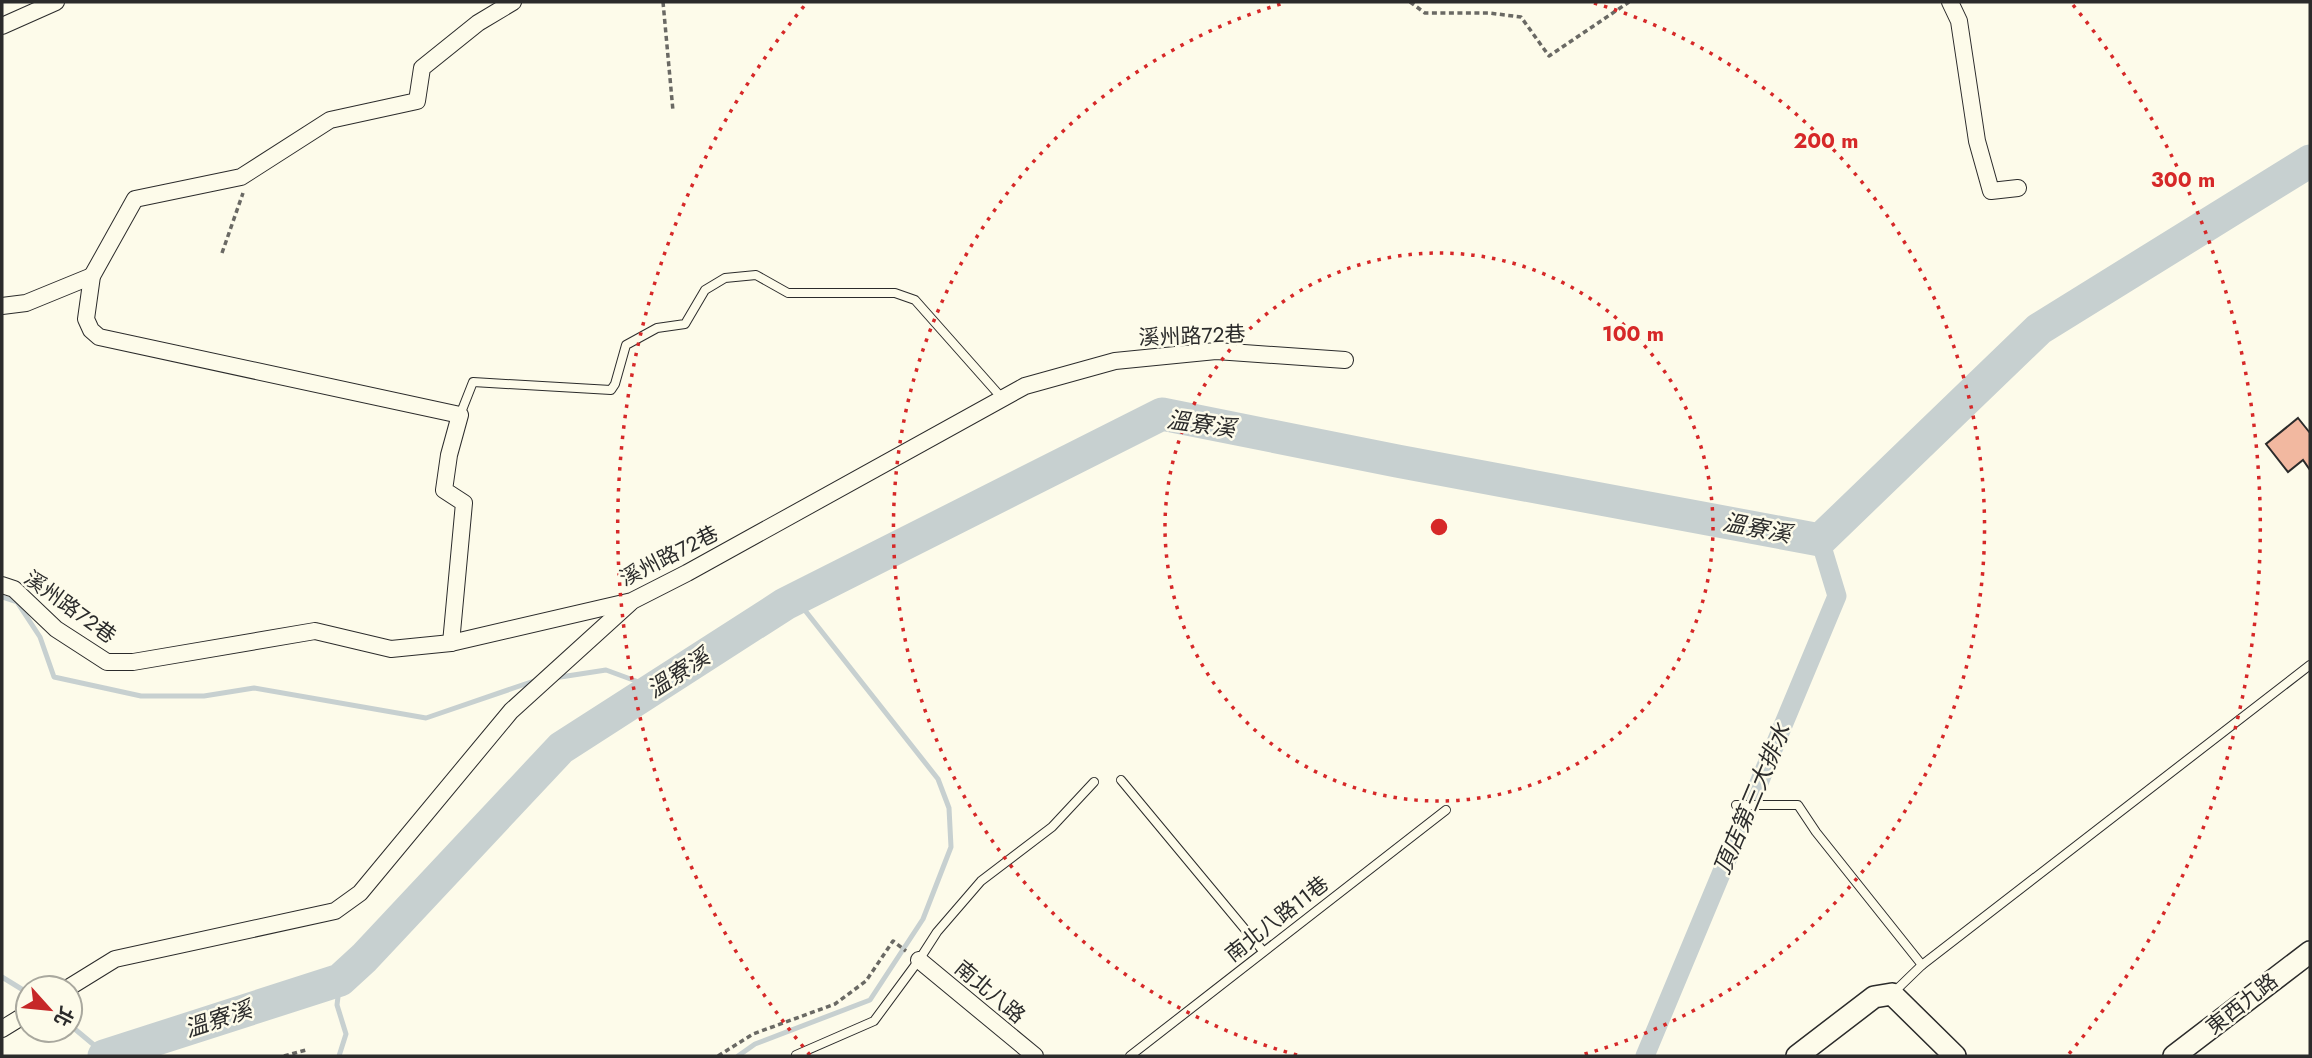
<svg xmlns="http://www.w3.org/2000/svg" width="2312" height="1058" viewBox="0 0 2312 1058" font-family="Jost,'Noto Sans TC',sans-serif">
<style>
.lines{fill:none;stroke-linecap:round;stroke-linejoin:round}
.stream{stroke:#c7d0d0;stroke-width:5}
.canal{stroke:#c7d0d0;stroke-width:19}
.river{stroke:#c7d0d0;stroke-width:33}
.building{fill:#f2b8a0;stroke:#2b2b2b;stroke-width:2}
.service-casing{stroke:#2b2b2b;stroke-width:10}
.minor-casing{stroke:#2b2b2b;stroke-width:18}
.tertiary-casing{stroke:#2b2b2b;stroke-width:24}
.path{stroke:#6a6964;stroke-width:3.5;stroke-dasharray:5 3.5;stroke-linecap:butt}
.service{stroke:#fdfbea;stroke-width:8}
.minor{stroke:#fdfbea;stroke-width:16}
.tertiary{stroke:#fdfbea;stroke-width:21}
.ring{fill:none;stroke:#d62828;stroke-width:3.5;stroke-dasharray:3.5 7}
.labels{text-anchor:middle;dominant-baseline:central;stroke-width:5;stroke-linejoin:round;paint-order:stroke}
.street-label{font-size:21px;fill:#2b2b2b;stroke:#fdfbea}
.water-label{font-size:23px;font-style:italic;fill:#2b2b2b;stroke:#fdfbea}
.centre{fill:#d62828;stroke:#fdfbea;stroke-width:3.5}
.ring-label{font-size:21px;text-anchor:middle;font-weight:bold;fill:#d62828;stroke:#fdfbea;stroke-width:5;stroke-linejoin:round;paint-order:stroke}
</style>
<rect width="100%" height="100%" fill="#fdfbea"/>
<g class="lines">
<!-- stream -->
<g class="stream">
<path d="M2,597L17,602L40,637L54,677L141,696H204L254,688L426,718L537,680"/>
<path d="M554,678L606,670L655,688"/>
<path d="M2,977L28,993"/>
<path d="M70,1025L106,1055"/>
<path d="M339,1056L346,1034L337,1005L340,980"/>
<path d="M738,1056L755,1044L870,1000L923,919L951,847L949,808L938,779L796,599"/>
</g>
<!-- canal -->
<path class="canal" d="M1645,1056L1837,596L1820,540"/>
<!-- river -->
<path class="river" d="M104,1056L340,980L364,958L561,748L785,604L1162,414L1397,461L1820,540L2039,329L2310,161"/>
</g>
<!-- building -->
<path class="building" d="M2298,418L2310,433V470L2303,460L2288,472L2266,444Z"/>
<g class="lines">
<!-- service casing -->
<g class="service-casing">
<g id="service">
<path d="M460,415L473,382L611,390L615,384L626,345L657,328L685,324L705,290L725,278L756,275L788,293H895L915,300L1001,397"/>
<path d="M1121,780L1263,951"/>
<path d="M1736,805H1798L1816,832L1922,965"/>
<path d="M1892,994L1922,965L2310,665"/>
<path d="M796,1055L874,1021L919,960L937,932L981,881L1052,827L1094,782"/>
<path d="M1130,1056L1446,810"/>
</g>
</g>
<!-- minor casing -->
<g class="minor-casing">
<g id="minor">
<path d="M1950,2L1959,21L1977,141L1991,191L2018,188"/>
<path d="M2,26L56,2"/>
<path d="M2,306L26,303L92,276"/>
<path d="M2,585L14,589L56,629L107,662H133L315,631L391,649L451,643L632,601L687,573L1025,386L1115,361L1216,351L1345,360"/>
<path d="M451,643L464,503L444,490L449,455L460,415L99,337L91,330L86,319L92,276L135,199L241,177L330,120L417,101L422,68L478,23L513,2"/>
<path d="M919,960L1035,1056"/>
<path d="M68,988L115,959L335,911L360,893L511,711L630,603"/>
<path d="M2,1029L28,1013"/>
</g>
</g>
<!-- tertiary casing -->
<g class="tertiary-casing">
<g id="tertiary">
<path d="M1797,1056L1874,997L1892,994L1955,1056"/>
<path d="M2174,1056L2310,952"/>
</g>
</g>
<!-- path -->
<g class="path">
<path d="M663,2L673,111"/>
<path d="M1410,2L1425,13H1489L1521,17L1549,56L1629,2"/>
<path d="M222,253L243,193"/>
<path d="M284,1056L306,1050"/>
<path d="M718,1056L753,1034L835,1004L866,981L893,941L906,951"/>
</g>
<!-- service -->
<use href="#service" class="service"/>
<!-- minor -->
<use href="#minor" class="minor"/>
<!-- tertiary -->
<use href="#tertiary" class="tertiary"/>
</g>
<!-- distance rings -->
<g class="ring">
<circle cx="1439" cy="527" r="274"/>
<path d="M1297 1055A547 547 0 0 1 1284 3M1594 3A547 547 0 0 1 1581 1055"/>
<path d="M810 1055A821 821 0 0 1 805 5M2073 5A821 821 0 0 1 2068 1055"/>
</g>
<g class="labels">
<!-- street labels -->
<g class="street-label">
<text transform="translate(1192 336) rotate(-2)">溪州路72巷</text>
<text transform="translate(669 556) rotate(-27)">溪州路72巷</text>
<text transform="translate(70 607) rotate(36)">溪州路72巷</text>
<text transform="translate(1277 919) rotate(-38)">南北八路11巷</text>
<text transform="translate(990 992) rotate(40)">南北八路</text>
<text transform="translate(2242 1004) rotate(-38)">東西九路</text>
</g>
<!-- water labels -->
<g class="water-label">
<text transform="translate(1201 424) rotate(8)">溫寮溪</text>
<text transform="translate(1757 528) rotate(11)">溫寮溪</text>
<text transform="translate(678 673) rotate(-33)">溫寮溪</text>
<text transform="translate(1752 799) rotate(-67)">頂店第三大排水</text>
<text transform="translate(218 1019) rotate(-18)">溫寮溪</text>
</g>
</g>
<circle cx="1439" cy="527" r="10" class="centre"/>
<g class="ring-label">
<text x="1826" y="148">200 m</text>
<text x="2183" y="187">300 m</text>
<text x="1633" y="341">100 m</text>
</g>
<!-- border -->
<rect width="2312" height="1058" fill="none" stroke="#2b2b2b" stroke-width="7"/>
<!-- north arrow -->
<g transform="translate(49 1009) rotate(117)"><circle r="33" fill="#fdfbea" stroke="#a9a89e" stroke-width="2"/>
<path d="M0-5L12 26L0 18L-12 26Z" fill="#c62828"/>
<text y="-10" font-size="19" font-weight="bold" text-anchor="middle" fill="#2b2b2b">北</text>
</g>
</svg>
